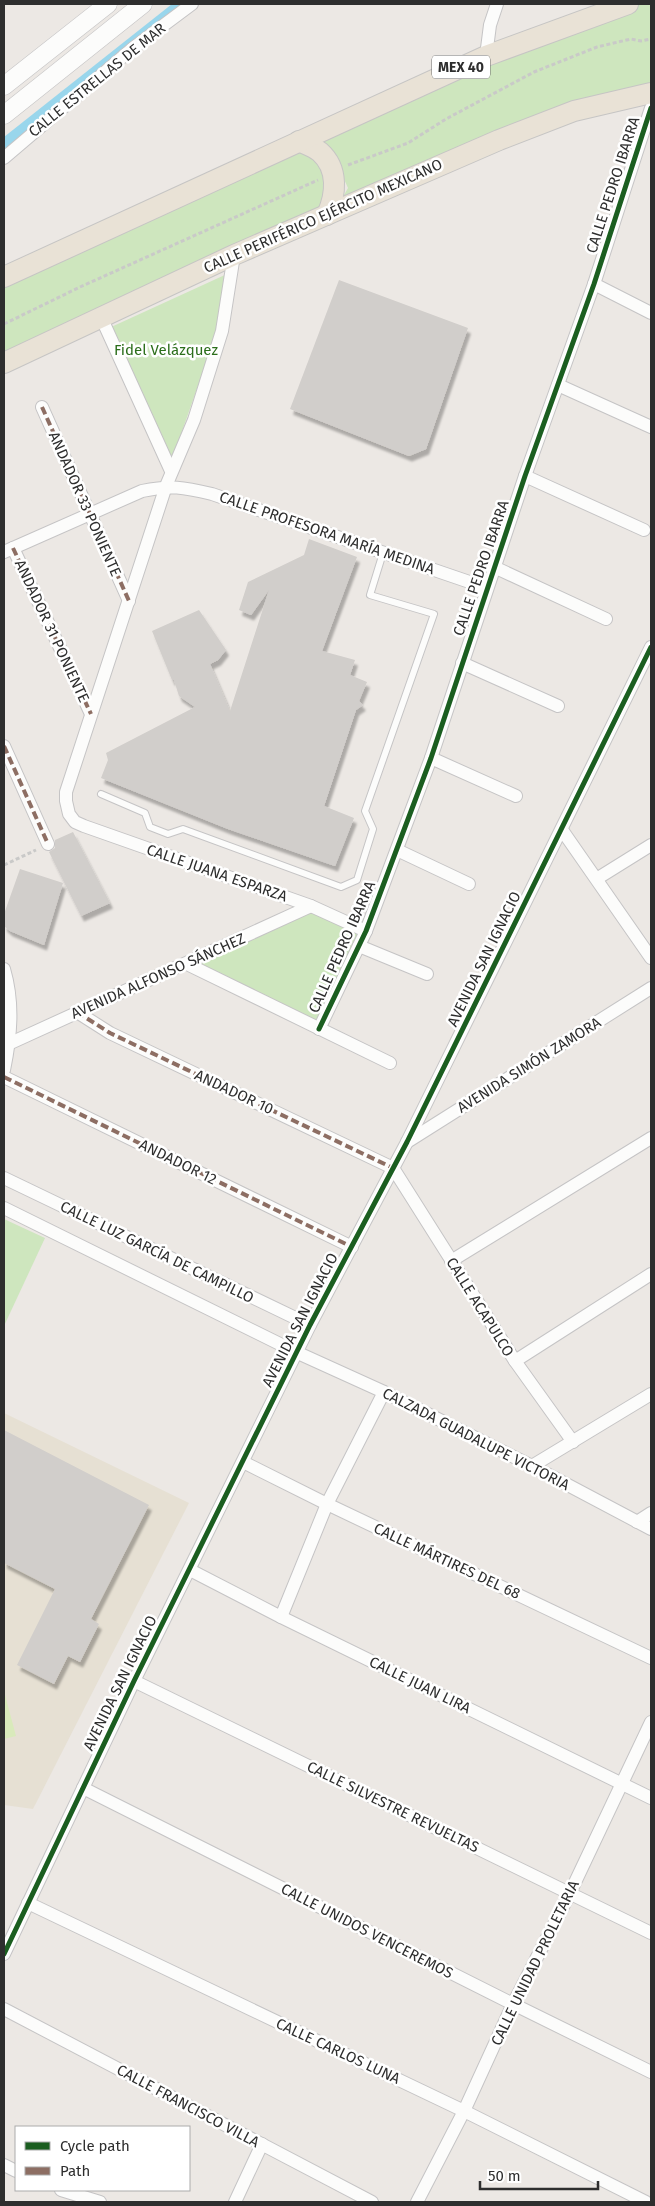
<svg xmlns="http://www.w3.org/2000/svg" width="655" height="2206" viewBox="0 0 655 2206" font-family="'Fira Sans',sans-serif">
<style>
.education{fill:#e6e0d3}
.green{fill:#cee6be}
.pitch{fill:#d9eabb}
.water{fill:#99d6ec}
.building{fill:#d1cecb;filter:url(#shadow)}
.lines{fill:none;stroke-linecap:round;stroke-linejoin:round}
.service-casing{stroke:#c5c4c5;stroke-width:8}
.minor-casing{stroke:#c5c4c5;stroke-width:14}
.secondary-casing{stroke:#c5c4c5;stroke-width:19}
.trunk-casing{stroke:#c6c5c4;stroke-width:22}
.path{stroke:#c9c9c8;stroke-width:3;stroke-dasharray:4 2.5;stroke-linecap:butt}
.service{stroke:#fcfcfb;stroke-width:6}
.minor{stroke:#fcfcfb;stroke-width:12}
.secondary{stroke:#fcfcfb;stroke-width:18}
.trunk{stroke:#e9e2d6;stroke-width:20}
.quiet{stroke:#8d6e63;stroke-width:4;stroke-dasharray:8 4;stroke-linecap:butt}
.cycleway-casing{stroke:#fff;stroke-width:8}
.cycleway{stroke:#1b5e20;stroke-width:5}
.labels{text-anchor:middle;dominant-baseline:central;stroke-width:5;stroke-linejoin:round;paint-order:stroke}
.shield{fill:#fff;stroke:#6d6d6d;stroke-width:1}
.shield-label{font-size:14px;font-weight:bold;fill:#2e2e2e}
.street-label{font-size:15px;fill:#2e2e2e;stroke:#fff}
.park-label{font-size:15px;fill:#2c6e1b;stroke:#fff}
</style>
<defs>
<filter id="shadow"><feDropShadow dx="3" dy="5.5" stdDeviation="1" flood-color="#0004"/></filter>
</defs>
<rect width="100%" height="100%" fill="#ece8e4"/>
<!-- education -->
<path class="education" d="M4,1413L189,1503L33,1809L4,1805Z"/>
<!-- green -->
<g class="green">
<path d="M634,4H651V84L337,207L348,188L332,152L313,139Z"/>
<path d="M293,145L324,167L327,205L4,357V280Z"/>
<path d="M227,274L217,331L171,463L109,328Z"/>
<path d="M311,906L366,931L319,1029L187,964Z"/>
<path d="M4,1219L45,1238L4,1326Z"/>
</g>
<!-- pitch -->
<path class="pitch" d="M4,1691L16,1736L4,1739Z"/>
<!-- water -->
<path class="water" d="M172,4H188L4,151V137Z"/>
<!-- building -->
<g class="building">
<path d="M339,280L468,328L426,449L409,456L290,409Z"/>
<path d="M309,539L357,557L322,651L355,660L350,675L367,682L359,701L363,705L356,710L324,806L354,818L335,866L228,829L101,778L108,760L106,753L195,707L179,696L174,680H172L152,631L199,610L226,650L218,660L210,664L230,711L269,590L251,615L239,610L248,582L304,555Z"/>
<path d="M73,832L110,903L81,916L49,852L55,848V840Z"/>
<path d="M20,869L63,883L44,945L10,931L4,926V914Z"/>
<path d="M4,1430L149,1505L91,1619L99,1624L80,1662L68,1656L54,1684L17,1665L55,1589L4,1563Z"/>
</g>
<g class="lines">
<!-- service casing -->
<g class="service-casing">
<path id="service" d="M101,794L145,813L150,827L168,834L183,829L341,887L357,880L373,829L365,811L434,614L370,595L383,553"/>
</g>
<!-- minor casing -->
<g class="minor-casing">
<g id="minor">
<path d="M486,56L490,25L497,4"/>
<path d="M4,158L133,48L192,4"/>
<path d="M234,255L222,331L194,420L166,486L66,792V801L69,814L75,822L84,826L311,906L366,931"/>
<path d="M594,284L651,313"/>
<path d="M101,317L171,471"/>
<path d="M558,385L651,427"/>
<path d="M42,407L129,601"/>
<path d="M525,476L644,530"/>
<path d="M13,548L91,714"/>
<path d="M4,552L142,491C171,485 183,487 212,494L487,588"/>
<path d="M494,567L606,619"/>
<path d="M462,663L558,706"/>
<path d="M4,746L48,844"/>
<path d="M431,758L516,796"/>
<path d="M562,830L651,958"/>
<path d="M397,850L469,884"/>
<path d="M598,878L651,845"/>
<path d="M359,946L427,974"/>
<path d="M187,964L390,1063"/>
<path d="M4,969C14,1003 11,1036 4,1070"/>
<path d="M77,1012L110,1033L393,1168"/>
<path d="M319,1029L366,931L431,758L525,476L594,284L651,108"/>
<path d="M4,1046L311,906"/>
<path d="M4,1077L352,1247"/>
<path d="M407,1142L651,988"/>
<path d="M393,1168L515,1361L573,1442"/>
<path d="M4,1178L310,1325"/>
<path d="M4,1208L298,1353L384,1392L532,1466L651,1529"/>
<path d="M451,1261L651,1138"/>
<path d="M515,1361L651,1274"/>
<path d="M243,1462L327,1504L651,1658"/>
<path d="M532,1466L651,1394"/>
<path d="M637,1522L651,1513"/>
<path d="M190,1570L281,1617L651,1798"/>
<path d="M281,1617L327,1504L384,1392"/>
<path d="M134,1681L651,1933"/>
<path d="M83,1788L513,2004L651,2072"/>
<path d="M28,1903L464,2111L646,2202"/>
<path d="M4,1954L134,1681L310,1325L407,1142L651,647"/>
<path d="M4,2009L372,2202"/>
<path d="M4,2165L16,2171"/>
<path d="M61,2190L100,2202"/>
<path d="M235,2202L262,2144"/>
<path d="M417,2202L464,2111L513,2004L570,1893L651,1722"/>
</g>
</g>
<!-- secondary casing -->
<g class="secondary-casing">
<g id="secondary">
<path d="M4,86L108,4"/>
<path d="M4,115L143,4"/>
</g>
</g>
<!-- trunk casing -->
<g class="trunk-casing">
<g id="trunk">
<path d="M299,141C305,144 314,147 320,152C339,169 336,195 327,215"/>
<path d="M4,277L486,56L628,4"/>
<path d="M4,363L234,255L499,140L574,111L651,93"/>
</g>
</g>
<!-- path -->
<g class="path">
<path d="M348,165L408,143L446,119L534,72L597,47L631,39L641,41L651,39"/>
<path d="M4,324L80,287L318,180"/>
<path d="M4,865L36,850"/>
</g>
<!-- service -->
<use href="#service" class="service"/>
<!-- minor -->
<use href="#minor" class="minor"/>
<!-- secondary -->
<use href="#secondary" class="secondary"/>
<!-- trunk -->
<use href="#trunk" class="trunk"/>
<!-- quiet -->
<g class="quiet">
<path d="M42,407L129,601"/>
<path d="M13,548L91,714"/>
<path d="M4,746L48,844"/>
<path d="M77,1012L110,1033L393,1168"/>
<path d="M4,1077L352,1247"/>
</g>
<!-- cycleway casing -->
<g class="cycleway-casing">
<g id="cycleway">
<path d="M319,1029L366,931L431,758L525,476L594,284L651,108"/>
<path d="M4,1954L134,1681L310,1325L407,1142L651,647"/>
</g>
</g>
<!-- cycleway -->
<use href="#cycleway" class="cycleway"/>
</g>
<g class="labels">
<!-- shield labels -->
<rect class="shield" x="432" y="55.5" width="58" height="23" rx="4"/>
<g class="shield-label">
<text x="461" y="67">MEX 40</text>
</g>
<!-- street labels -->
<g class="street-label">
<text transform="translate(97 80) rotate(-39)">CALLE ESTRELLAS DE MAR</text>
<text transform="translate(613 185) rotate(-72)">CALLE PEDRO IBARRA</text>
<text transform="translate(323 216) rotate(-24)">CALLE PERIFÉRICO EJÉRCITO MEXICANO</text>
<text transform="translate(85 504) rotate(66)">ANDADOR 33 PONIENTE</text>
<text transform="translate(327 533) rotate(19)">CALLE PROFESORA MARÍA MEDINA</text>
<text transform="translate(481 568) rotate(-71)">CALLE PEDRO IBARRA</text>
<text transform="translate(52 631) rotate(65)">ANDADOR 31 PONIENTE</text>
<text transform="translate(217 873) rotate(19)">CALLE JUANA ESPARZA</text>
<text transform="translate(342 947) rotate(-66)">CALLE PEDRO IBARRA</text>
<text transform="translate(484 959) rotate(-64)">AVENIDA SAN IGNACIO</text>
<text transform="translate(158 976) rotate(-24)">AVENIDA ALFONSO SÁNCHEZ</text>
<text transform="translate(529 1065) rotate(-32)">AVENIDA SIMÓN ZAMORA</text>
<text transform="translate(234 1092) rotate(25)">ANDADOR 10</text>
<text transform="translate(178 1162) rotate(26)">ANDADOR 12</text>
<text transform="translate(157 1252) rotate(26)">CALLE LUZ GARCÍA DE CAMPILLO</text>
<text transform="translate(480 1307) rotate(58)">CALLE ACAPULCO</text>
<text transform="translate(300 1320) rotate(-63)">AVENIDA SAN IGNACIO</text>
<text transform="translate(476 1439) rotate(27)">CALZADA GUADALUPE VICTORIA</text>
<text transform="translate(447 1561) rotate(25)">CALLE MÁRTIRES DEL 68</text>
<text transform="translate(120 1683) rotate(-64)">AVENIDA SAN IGNACIO</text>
<text transform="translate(420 1685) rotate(26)">CALLE JUAN LIRA</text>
<text transform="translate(393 1807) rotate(26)">CALLE SILVESTRE REVUELTAS</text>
<text transform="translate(367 1931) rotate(27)">CALLE UNIDOS VENCEREMOS</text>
<text transform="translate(535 1963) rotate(-64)">CALLE UNIDAD PROLETARIA</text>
<text transform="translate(338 2051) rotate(25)">CALLE CARLOS LUNA</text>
<text transform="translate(188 2106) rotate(28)">CALLE FRANCISCO VILLA</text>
</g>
<!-- park labels -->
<g class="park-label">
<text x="166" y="350">Fidel Velázquez</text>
</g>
</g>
<!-- border -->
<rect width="655" height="2206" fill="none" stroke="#2e2e2e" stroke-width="10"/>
<!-- legend -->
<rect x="15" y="2126" width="175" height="65" fill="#ffffff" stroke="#ababab"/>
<rect x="25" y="2142" width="25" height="8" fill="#1b5e20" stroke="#ababab"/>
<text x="60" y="2151" font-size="15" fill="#2e2e2e">Cycle path</text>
<rect x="25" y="2167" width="25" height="8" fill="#8d6e63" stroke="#ababab"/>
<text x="60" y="2176" font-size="15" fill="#2e2e2e">Path</text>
<!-- scale -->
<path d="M480 2181v8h118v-8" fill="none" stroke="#2e2e2e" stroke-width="2.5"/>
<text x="488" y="2181" font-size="15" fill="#2e2e2e" stroke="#ffffff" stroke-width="4" paint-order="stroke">50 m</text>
</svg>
